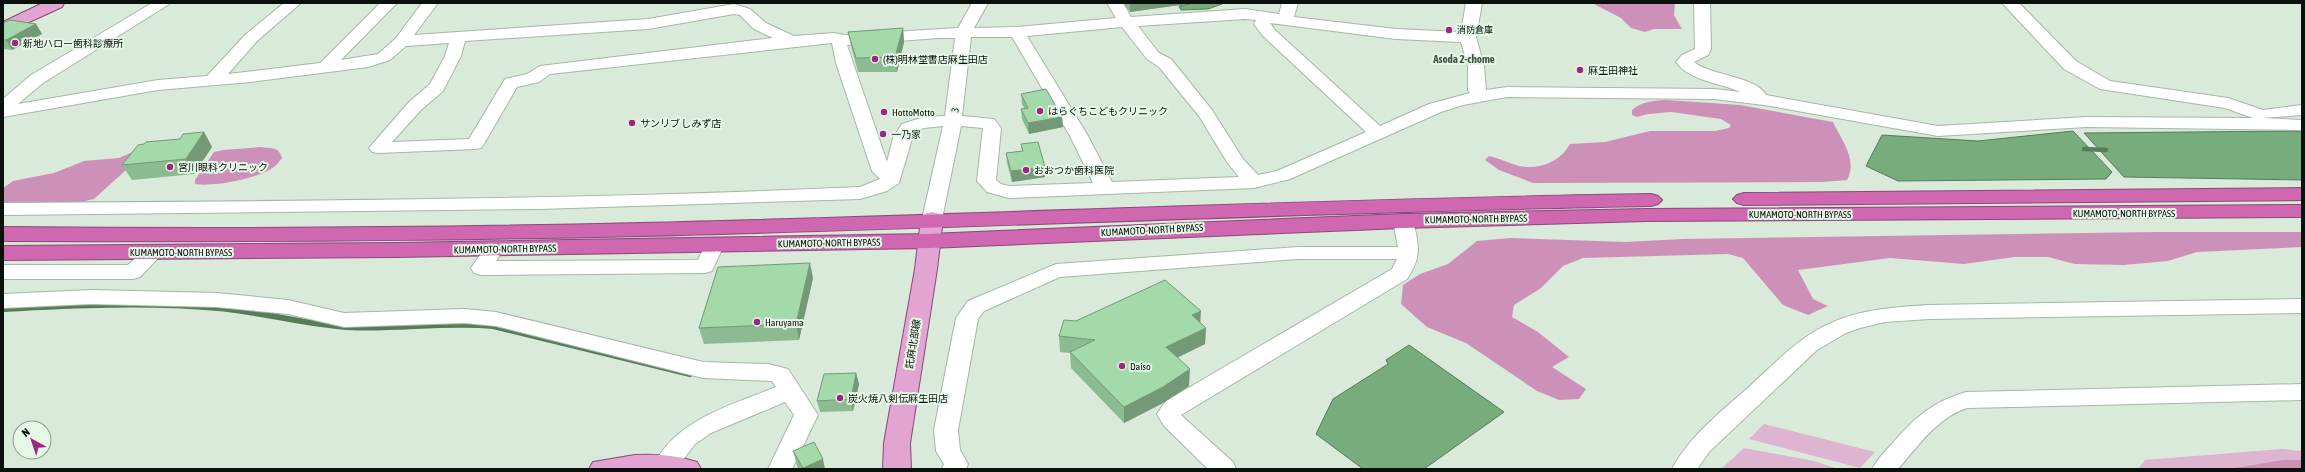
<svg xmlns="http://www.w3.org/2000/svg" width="2305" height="472" viewBox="0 0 2305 472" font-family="'Asap Condensed','Noto Sans JP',sans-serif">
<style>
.green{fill:#deb5d0}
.forest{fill:#cd91b9}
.water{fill:#77ac7c;stroke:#567d5a}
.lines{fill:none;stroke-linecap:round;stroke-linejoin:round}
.stream-far1{stroke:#567d5a;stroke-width:4.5}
.stream{stroke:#567d5a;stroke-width:6}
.minor-casing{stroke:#a6b6a7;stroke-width:2}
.major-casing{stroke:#8a4977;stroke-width:2}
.highway-casing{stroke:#8a4977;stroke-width:2}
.minor{fill:#fff;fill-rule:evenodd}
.major{fill:#e2a4d0;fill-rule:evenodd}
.highway{fill:#cf68b1;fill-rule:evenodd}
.wall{fill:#8dbb91}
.shaded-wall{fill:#739976}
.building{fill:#a4daa9;stroke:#739976}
.poi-dot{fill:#9c2680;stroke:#e6f7e7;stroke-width:1.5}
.labels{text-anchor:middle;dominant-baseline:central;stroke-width:4;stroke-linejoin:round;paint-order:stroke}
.far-poi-label{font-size:9px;fill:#0a100b;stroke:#e6f7e7;text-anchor:start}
.poi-label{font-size:10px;fill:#0a100b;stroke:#e6f7e7;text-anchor:start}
.street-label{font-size:10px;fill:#0a100b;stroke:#e6f7e7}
.neighbourhood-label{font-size:11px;font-weight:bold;fill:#455347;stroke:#e6f7e7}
</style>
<rect width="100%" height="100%" fill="#d9e9da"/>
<!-- green -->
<g class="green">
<path d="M1764,424L1875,452L1860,468L1749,439Z"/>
<path d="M1744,448L1814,461L1838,469H1721Z"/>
<path d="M2282,449L2302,451V469H2138L2145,460Z"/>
</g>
<!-- forest -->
<g class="forest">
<path d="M1592,3H1675L1674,15L1682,29H1654L1645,32L1631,28L1621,18Z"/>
<path d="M1666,100L1740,105L1833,122C1842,141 1858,160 1847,180L1822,182L1533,183L1499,170L1485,160L1489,156C1499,158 1509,163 1519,166C1540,170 1560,162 1570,144L1605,142L1650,131H1715L1729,128L1731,125L1721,119L1671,112L1648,114L1637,117L1632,115V110C1643,101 1652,101 1666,100Z"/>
<path d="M261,147C271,149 279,146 282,158C279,161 277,165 274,167C257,179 215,187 195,184V180L214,152L223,150Z"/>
<path d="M140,149L126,170L94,199L81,202H3V188L13,181L54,173L84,161L119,158Z"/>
<path d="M2156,232H2302V247L2197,252L2168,261L2124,265L2075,264L2048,257H2015L1964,264L1890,258L1798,270L1813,299L1828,306L1808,315L1783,305L1743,258L1728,254L1583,258L1563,266L1541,288L1514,305L1512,317L1538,332L1569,357L1552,367L1586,389L1579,399L1559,400L1537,391L1466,343L1427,327L1401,304L1403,285L1420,274L1448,264L1477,241L1510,238L1626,242L1682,239Z"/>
<path d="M2283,460H2302V469H2229Z"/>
</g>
<!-- water -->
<g class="water">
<path d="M1194,3H1222V4L1208,9L1181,10L1179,6Z"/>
<path d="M2073,131L2112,172L2106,179L1898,181L1866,166L1882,135L1978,141Z"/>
<path d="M2293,131L2302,132V180L2124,177L2084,133Z"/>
<path d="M1409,345L1504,412L1424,469H1363L1316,434L1333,399L1388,364L1386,360Z"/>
</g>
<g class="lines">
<!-- stream-far1 -->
<path class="stream-far1" d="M2084,149L2106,150"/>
<!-- stream -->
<path class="stream" d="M3,309C75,305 147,302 218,308C262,312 304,324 347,327C396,330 445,321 493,326L690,374"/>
<!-- minor casing -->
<g class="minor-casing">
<g id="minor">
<path d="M152,3H171L43,83L18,104L158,80L207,76L245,35L284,3H301L257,41L228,74L320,63L380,3H397L341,60L378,54L396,38L422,3H438L414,35L648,19L734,4L750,9L766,23L794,36L834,33L844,35L958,28L972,3H988L974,28L1017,27L1116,18L1107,3H1123L1131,17L1245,9L1279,14L1282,3H1298L1294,17L1396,29L1461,32L1466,3H1482L1476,37L1484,66L1486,90L1507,87L1714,89L1741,92C1721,83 1689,81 1676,62L1682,55L1695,49L1694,3H1710L1711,49L1708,55L1694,62C1711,76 1756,76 1766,95L1938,126L2087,117L2253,118L2225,108L2100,89L2064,69L2002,3H2019L2076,61L2110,81L2228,98L2263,110L2302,105V115L2262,118L2302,120V130L2087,127L1938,136L1764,105L1714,99L1507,97L1463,105L1441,112L1290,179L1254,188L1009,198L987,192L977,181L983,128L961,126L942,219L939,223L932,225L925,223L922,219L943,126L924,128L914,132L899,183L887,191L860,199L539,209L3,215V203C289,201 574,200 860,187L880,179L872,171L836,63L832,43L550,74L539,82L517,87L484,144L481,148L475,149L378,153L372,152L369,148L409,102L430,84L445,56L449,43L406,46L390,60L368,67L251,82L158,90L3,117V99L31,75ZM734,14L740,15L754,29L773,38L540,66L527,74L505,79L469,139L392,142L421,110L443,91L461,56L465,41L648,29ZM1245,19L1256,20L1254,24L1263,36L1366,132L1277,171L1258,175L1243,159L1212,110L1171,59L1159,53L1138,26ZM1270,23L1396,39L1461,42L1468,66V90L1470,93L1429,104L1380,126L1275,30ZM1122,27L1147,59L1159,67L1199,116L1227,162L1239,177L1112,182L1088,136L1027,36ZM971,37H1012L1070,136L1093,183L1009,186L1001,184L996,180L1001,128L994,119L962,116ZM938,38H955L945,116L924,117L902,124L893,138L887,162L847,45Z"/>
<path d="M1403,215L1410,217L1413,221C1419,245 1422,257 1407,279L1181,415L1233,462L1236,469H1208L1164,426L1157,414L1166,401L1392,269L1397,259H1298L1060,277L984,311L978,319L958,430L960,450L968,464L966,469H942L944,464L936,451L934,430L956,318L968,301L1056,264L1298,247H1398L1393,221L1396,217Z"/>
<path d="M714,239L721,241L724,245L712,271L705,273L481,275L474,273L471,268L487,245L494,243L501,245L504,249L496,261L698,260L707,241Z"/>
<path d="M153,247L160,248L163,253L140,277L133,279H3V265H128L146,248Z"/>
<path d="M91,290L217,293L288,300L344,313L464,309L496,312L703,362L768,364L788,369L818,415L792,469H768L794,415L785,402L711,433L695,444L676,469H656L654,464C679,418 730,406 776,387L772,381L703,378L496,326L464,323L344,327L288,314L217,307L91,304L3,308V294Z"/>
<path d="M2302,299V313L1929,319L1885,322L1860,328L1846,333L1817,350L1710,451L1697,469H1672C1690,435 1722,411 1750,386C1775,363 1800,336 1831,323C1862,309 1896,307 1929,305Z"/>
<path d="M2302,384V400L1967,408C1937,418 1918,446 1898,469H1872C1877,460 1884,452 1891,445C1914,418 1932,402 1966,392Z"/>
</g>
</g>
<!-- major casing -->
<g class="major-casing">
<g id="major">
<path d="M43,3H64L62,7L3,34V22Z"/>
<path d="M932,212L940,214L943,219L937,269L910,443L911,469H883L884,443L915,269L921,219L924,214Z"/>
<path d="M635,455C656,454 676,455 697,462L701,469H589L593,462Z"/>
</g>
</g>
<!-- highway casing -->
<g class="highway-casing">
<g id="highway">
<path d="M2302,188V200L1744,205L1737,203L1733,199L1737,195L1744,193Z"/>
<path d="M1651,194L1658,196L1662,200L1658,204L1651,206C1314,212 978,228 641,236C428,241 216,242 3,241V227C216,229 428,228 641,223C978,215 1314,199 1651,194Z"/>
<path d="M2302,205V217L1646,221L1403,228L929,248L396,257L3,260V246L396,243L929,234L1403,214L1646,209Z"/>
</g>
</g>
<!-- minor -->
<use href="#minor" class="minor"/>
<!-- major -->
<use href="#major" class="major"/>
<!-- highway -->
<use href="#highway" class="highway"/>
</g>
<!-- wall -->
<g class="wall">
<path d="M1123,3H1194L1130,12Z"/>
<path d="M3,23L36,24L42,34L12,50L3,49Z"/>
<path d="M903,28L904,42L897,72H858L851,46L848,32Z"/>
<path d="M1021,94L1062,117L1063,127L1029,134L1022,119L1021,109L1024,108L1022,104Z"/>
<path d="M204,132L212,147L194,174L132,180L122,165L180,139Z"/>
<path d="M1021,144L1045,177L1012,182L1007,163L1006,153L1022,151Z"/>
<path d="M813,278L799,340L704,344L699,328Z"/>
<path d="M1076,321L1200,323L1206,328L1205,344L1177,358L1189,386L1163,403L1124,423L1071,368L1070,353L1060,352L1059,336Z"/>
<path d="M856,373L859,384L853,411L820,412L817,401Z"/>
<path d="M793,451L825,469H798Z"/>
</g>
<!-- shaded-wall -->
<g class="shaded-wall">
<path d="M1130,3H1194L1130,12Z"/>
<path d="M36,24L42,34L12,50L6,40Z"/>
<path d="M903,28L904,42L897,72L895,57Z"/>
<path d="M1062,117L1063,127L1029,134L1028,123Z"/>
<path d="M204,132L212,147L194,174L186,159Z"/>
<path d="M1045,167V177L1012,182L1011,171Z"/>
<path d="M810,263L813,278L799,340L796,324Z"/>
<path d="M1201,311L1200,327L1192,315Z"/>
<path d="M1206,328L1205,344L1166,363V347Z"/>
<path d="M1190,369L1189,386L1163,403L1124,423V407Z"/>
<path d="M856,373L859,384L853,411L851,399Z"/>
<path d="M823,459L825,469H803V468Z"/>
</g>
<!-- building -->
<g class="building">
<path d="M10,20L36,24L6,40H3V23Z"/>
<path d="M903,28L895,57L856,58L848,32Z"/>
<path d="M1046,89L1062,117L1028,123L1021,109L1028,108L1021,94Z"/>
<path d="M204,132L186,159L122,165L138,145L144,144L146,142L180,139L183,134Z"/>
<path d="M1038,142L1045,167L1011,171L1006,153L1023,151L1021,144Z"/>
<path d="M810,263L796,324L699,328L718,267Z"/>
<path d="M1165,280L1201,311L1192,315L1206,328L1166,347L1190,369L1163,387L1124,407L1070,352L1095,340L1059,336L1064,320L1076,321Z"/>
<path d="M856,373L851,399L817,401L824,374Z"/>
<path d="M814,442L823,459L803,468L793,451Z"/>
</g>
<!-- markers -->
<g class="poi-dot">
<circle cx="1449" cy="30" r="4"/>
<circle cx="15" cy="43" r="4"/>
<circle cx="875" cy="59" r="4"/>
<circle cx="1580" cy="70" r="4"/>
<circle cx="1040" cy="111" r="4"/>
<circle cx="884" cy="112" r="4"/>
<circle cx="632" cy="123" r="4"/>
<circle cx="883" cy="134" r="4"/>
<circle cx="170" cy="167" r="4"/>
<circle cx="1026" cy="170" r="4"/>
<circle cx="757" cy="322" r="4"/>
<circle cx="1122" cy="366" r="4"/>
<circle cx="840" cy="398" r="4"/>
</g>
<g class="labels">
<!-- far-poi labels -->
<g class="far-poi-label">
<text x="1457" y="30">消防倉庫</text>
</g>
<!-- poi labels -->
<g class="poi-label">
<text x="23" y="43">新地ハロー歯科診療所</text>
<text x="883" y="59">(株)明林堂書店麻生田店</text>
<text x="1588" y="70">麻生田神社</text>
<text x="1048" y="111">はらぐちこどもクリニック</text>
<text x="892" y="112">HottoMotto</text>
<text x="640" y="123">サンリブ しみず店</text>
<text x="891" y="134">一乃家</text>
<text x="178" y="167">宮川眼科クリニック</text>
<text x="1034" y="170">おおつか歯科医院</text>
<text x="765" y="322">Haruyama</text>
<text x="1130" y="366">Daiso</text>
<text x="848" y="398">炭火焼八剣伝麻生田店</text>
</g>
<!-- street labels -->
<g class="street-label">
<text transform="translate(955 110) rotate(-82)">3</text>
<text x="2124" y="213">KUMAMOTO-NORTH BYPASS</text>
<text x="1800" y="214">KUMAMOTO-NORTH BYPASS</text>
<text transform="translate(1476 219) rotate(-1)">KUMAMOTO-NORTH BYPASS</text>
<text transform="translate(1152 230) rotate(-3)">KUMAMOTO-NORTH BYPASS</text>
<text transform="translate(829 243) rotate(-1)">KUMAMOTO-NORTH BYPASS</text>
<text transform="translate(505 249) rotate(-1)">KUMAMOTO-NORTH BYPASS</text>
<text x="181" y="252">KUMAMOTO-NORTH BYPASS</text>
<text transform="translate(913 344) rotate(-81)">託麻北部線</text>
</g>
<!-- neighbourhood labels -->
<g class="neighbourhood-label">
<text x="1464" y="59">Asoda 2-chome</text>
</g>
</g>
<!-- border -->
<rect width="2305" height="472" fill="none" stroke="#0a100b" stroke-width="8"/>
<!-- north arrow -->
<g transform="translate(32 440) rotate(320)"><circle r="19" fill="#e6f7e7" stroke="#8e9b8f"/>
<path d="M0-3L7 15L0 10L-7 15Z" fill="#9c2680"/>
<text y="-6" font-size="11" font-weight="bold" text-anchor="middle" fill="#0a100b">N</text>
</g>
</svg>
